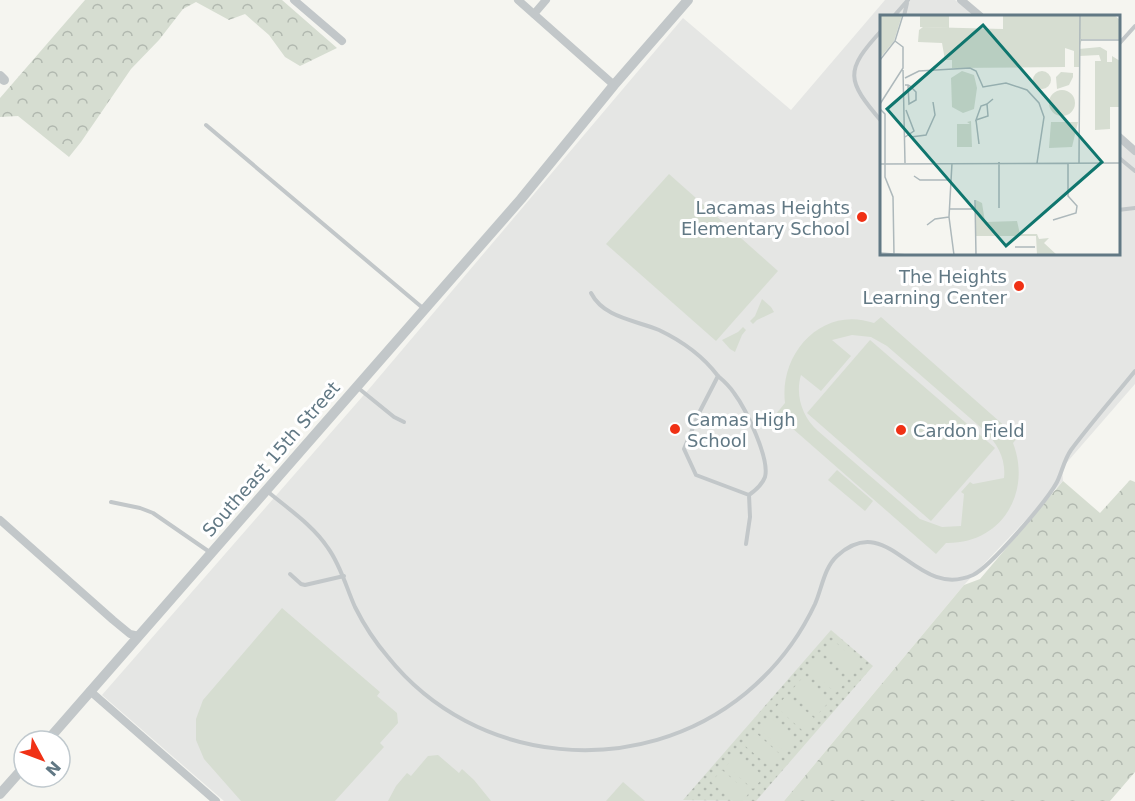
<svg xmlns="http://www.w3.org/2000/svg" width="1135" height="801" viewBox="0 0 1135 801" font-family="'DejaVu Sans',sans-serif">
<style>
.built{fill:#e5e6e4}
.grass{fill:url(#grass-dots)}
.forest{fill:url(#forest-crowns)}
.garden{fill:#d6ddd1;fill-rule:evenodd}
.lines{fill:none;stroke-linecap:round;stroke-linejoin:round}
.service{stroke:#c2c7c9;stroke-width:4}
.minor{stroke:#c2c7c9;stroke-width:8}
.tertiary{stroke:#c2c7c9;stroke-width:10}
.poi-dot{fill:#f03115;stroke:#fff;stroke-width:2}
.labels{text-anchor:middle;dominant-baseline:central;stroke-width:6;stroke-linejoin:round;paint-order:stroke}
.poi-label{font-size:18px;fill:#617884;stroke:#fff;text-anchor:end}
.street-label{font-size:18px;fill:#617884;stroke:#fff}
.inset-road{fill:none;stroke:#adb8bb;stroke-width:1.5}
.view{fill:#0f766e;fill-opacity:0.15;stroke:#0f766e;stroke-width:3}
.inset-edge{fill:none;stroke:#617884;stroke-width:3}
</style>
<defs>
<pattern id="grass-dots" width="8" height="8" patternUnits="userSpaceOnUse" patternTransform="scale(1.5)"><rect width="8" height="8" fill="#d6ddd1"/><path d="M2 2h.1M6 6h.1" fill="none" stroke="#b1b8af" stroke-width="1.8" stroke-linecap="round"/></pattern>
<pattern id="forest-crowns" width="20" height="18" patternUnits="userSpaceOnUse" patternTransform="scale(1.5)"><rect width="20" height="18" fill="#d6ddd1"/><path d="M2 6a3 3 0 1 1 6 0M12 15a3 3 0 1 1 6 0" fill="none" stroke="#b1b8af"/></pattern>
</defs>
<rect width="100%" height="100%" fill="#f5f5f0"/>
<!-- built -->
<path class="built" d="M885,0H955L975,16H882V254H1118L1119,140L1135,154V384L1062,468L1063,481L964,585L784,801H224L102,695L369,389L683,18L791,110Z"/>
<!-- grass -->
<path class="grass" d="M831,630L873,666L756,801L683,800Z"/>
<!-- forest -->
<g class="forest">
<path d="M85,0H282L337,48L300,66L285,57L269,35L245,14L229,20L196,2L183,9L159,40L131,69L81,142L69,157L18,116L0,117V98Z"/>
<path d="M1130,480L1135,482V772L1110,801H784L964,585L980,579L1063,481L1100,513Z"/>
</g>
<!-- garden -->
<g class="garden">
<path d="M669,174L778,271L716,341L606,244Z"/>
<path d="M762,299L771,307L774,312L757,320L753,324L750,321L755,316Z"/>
<path d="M881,317L1008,429L1019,436L1013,443C1032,492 1002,544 946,543L936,554L776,414L785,403C779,353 822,305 874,323ZM852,335L871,337L887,346L985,431C998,445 1006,459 1004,478L973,484L970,482L961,492L964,494L961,526L942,527L920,519L818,431C802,417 795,395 801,375L821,391L851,356L832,340Z"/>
<path d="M743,327L746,330L742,335L735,352L730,349L722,340L738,332Z"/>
<path d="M870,340L995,448L931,521L807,413Z"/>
<path d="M837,470L873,501L865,511L828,480Z"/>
<path d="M282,608L380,692L377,696L397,713L398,723L380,743L384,747L335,801H241L204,759L196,740V719L203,700Z"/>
<path d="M834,641L861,664L850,677L823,653Z"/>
<path d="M820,657L847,681L836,693L809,670Z"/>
<path d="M802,678L829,702L818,714L791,691Z"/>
<path d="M787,695L814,718L803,731L776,707Z"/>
<path d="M769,716L796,739L785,752L758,728Z"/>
<path d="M755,732L782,756L771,768L744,745Z"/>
<path d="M737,753L764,777L753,789L726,766Z"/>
<path d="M438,755L459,773L462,769L474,780L491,801H388L396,786L407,773L411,776L428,756Z"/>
<path d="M722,770L749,793L743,801H733L711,782Z"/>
<path d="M623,782L645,801H606Z"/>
</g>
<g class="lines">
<!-- service -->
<g class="service">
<path d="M894,16L908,0"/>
<path d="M904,16L907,3"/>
<path d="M882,30C844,71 846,80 882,122"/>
<path d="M1118,45L1135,26"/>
<path d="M206,125L424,309"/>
<path d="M1118,157L1135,171"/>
<path d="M1118,210L1135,208"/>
<path d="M591,293C604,318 635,320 659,330C682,341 703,356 718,376"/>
<path d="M357,387L394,417L404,422"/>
<path d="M267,491C287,508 313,525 328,548C341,566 346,587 355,607C364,625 375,642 388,657C475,766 639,781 746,693C775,669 799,638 815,604C822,588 824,568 837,556C890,508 914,601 973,575C990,567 1047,501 1057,482C1062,472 1064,460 1071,450C1091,423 1114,397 1135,371"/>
<path d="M111,502L140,508L153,513L211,553"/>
<path d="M746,544L750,517L749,495L696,475L684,449L699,413L718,376C724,381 730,387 734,393C746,409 770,459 765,477C762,485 756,490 749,495"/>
<path d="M290,574L301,584L305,585L344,576"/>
</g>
<!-- minor -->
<g class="minor">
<path d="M294,0L342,41"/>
<path d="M518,0L614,85"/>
<path d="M961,0L980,16"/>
<path d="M534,14L546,0"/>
<path d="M1118,136L1135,151"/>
<path d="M0,520L113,620L130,634L139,636"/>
<path d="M90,691L216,801"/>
</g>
<!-- tertiary -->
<g class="tertiary">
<path d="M0,76L4,80"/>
<path d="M47,741L521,199L614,85L688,0"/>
<path d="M0,794L24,767"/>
</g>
</g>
<!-- markers -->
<g class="poi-dot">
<circle cx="862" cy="217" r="6"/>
<circle cx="1019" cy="286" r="6"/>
<circle cx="675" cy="429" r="6"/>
<circle cx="901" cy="430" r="6"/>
</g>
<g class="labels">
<!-- poi labels -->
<g class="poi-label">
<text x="850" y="207">Lacamas Heights<tspan x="850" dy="21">Elementary School</tspan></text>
<text x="1007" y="276">The Heights<tspan x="1007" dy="21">Learning Center</tspan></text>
<text x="687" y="419" text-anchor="start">Camas High<tspan x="687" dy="21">School</tspan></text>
<text x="913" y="430" text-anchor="start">Cardon Field</text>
</g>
<!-- street labels -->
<g class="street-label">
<text transform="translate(271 459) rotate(-49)">Southeast 15th Street</text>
</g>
</g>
<!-- overview -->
<g transform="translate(880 15)">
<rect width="240" height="240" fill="#f5f5f0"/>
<path d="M0,0H22L14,26L0,43ZM40,0H69V13L40,12Z" fill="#d6ddd1"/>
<path d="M123,0H234L240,5V24H202L199,34L220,32L227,36V47H232V41L240,46V92H230V114L215,115V46H221L219,40L199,41V52H194V36L185,33V52L72,53V45H65L62,28L38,27L39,15L43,12L123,14ZM96,185L102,188L105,207L137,206L140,219H157L159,224L169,223L164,228L177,240H157L156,221H96Z" fill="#d6ddd1"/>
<path d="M153 65a9 9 0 1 1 18 0a9 9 0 1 1-18 0ZM82,56L94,60L97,73L94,94L83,98L72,92L71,63ZM181,57L193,58V62L189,70L177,74L176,62ZM169 88a13 13 0 1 1 26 0a13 13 0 1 1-26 0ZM91,106L92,132H77V109H90L87,107ZM171,107H198L192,132L169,133Z" fill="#d6ddd1"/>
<path class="inset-road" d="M201,25H240M0,45L15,26L23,0M23,55L25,148M25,63L39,56L90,53L96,56L103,72L126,68L147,75L159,88L164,102L157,148M25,70H28L30,71L36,77V85L29,89L28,70M0,89L23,53V32L15,26M107,89L101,91L96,105L108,101L107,89L113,84M0,94L5,99V162L13,182L14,240M96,105L99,129M25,122L34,116L26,95M31,122L46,120L55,100L53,87M119,147V193M72,148L69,202L74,240M199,148L200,0M0,149L240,148M34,161L40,165H71M95,185L96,240M70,194H95M173,205L196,198L197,191L188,181V148M47,210L55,204L69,202M240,218V165M135,232H155M0,238L28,240"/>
<path class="view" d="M103,10L222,147L126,231L7,94Z"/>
<rect width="240" height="240" class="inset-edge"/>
</g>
<!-- north arrow -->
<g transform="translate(42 759) rotate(131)"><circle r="28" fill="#ffffff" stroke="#c0c9ce" stroke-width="1.5"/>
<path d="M0-4.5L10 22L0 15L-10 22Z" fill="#f03115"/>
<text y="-9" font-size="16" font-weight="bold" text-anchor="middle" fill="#617884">N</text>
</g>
</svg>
